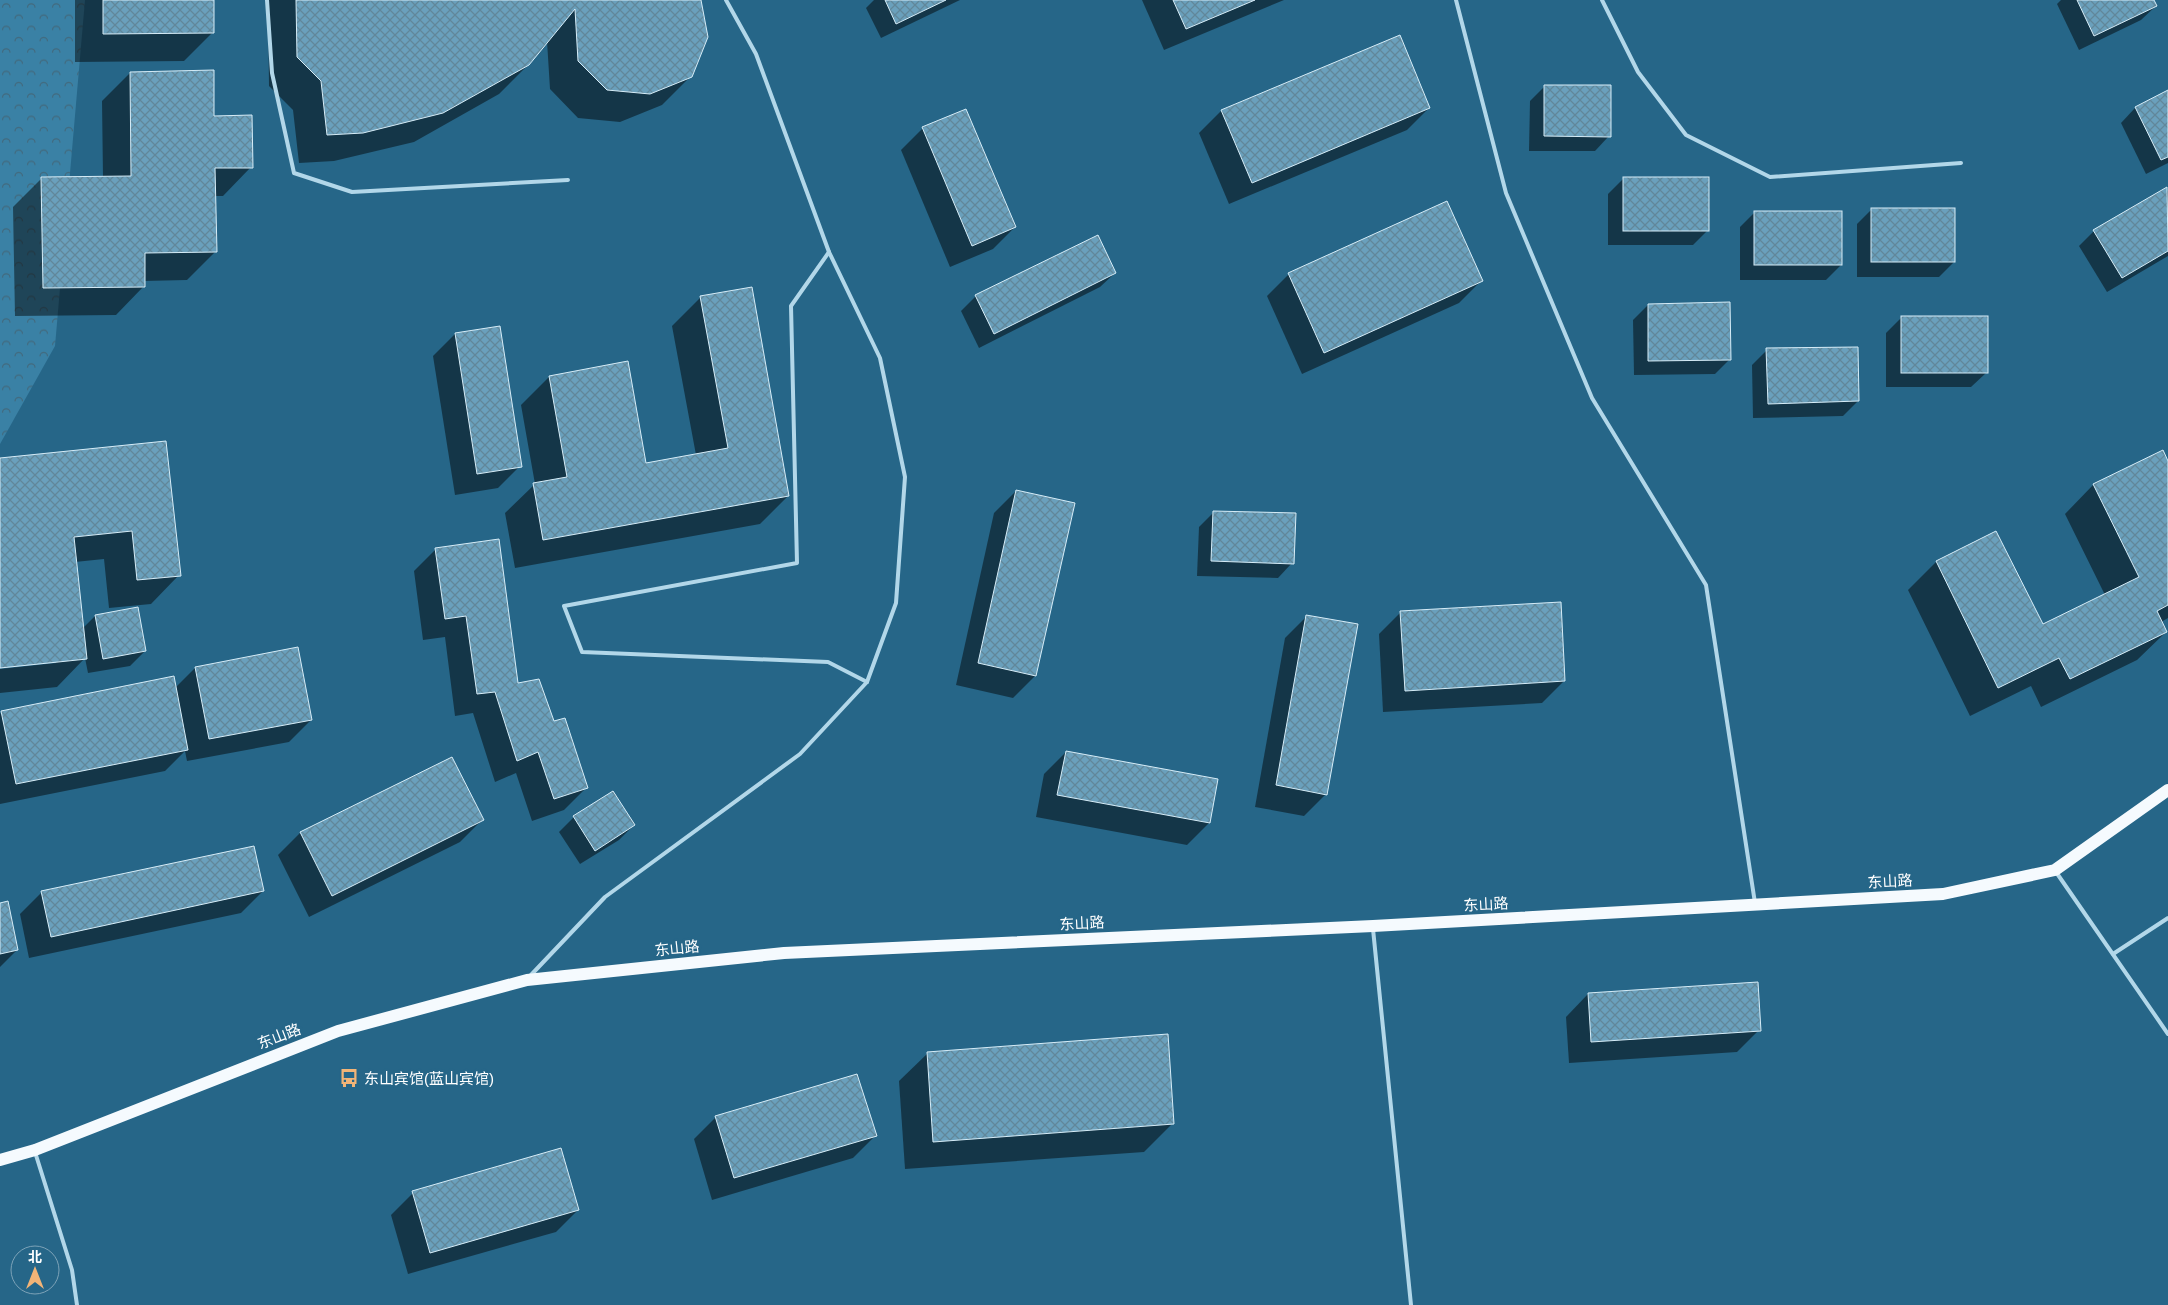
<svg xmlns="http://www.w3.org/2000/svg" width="2168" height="1305" viewBox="0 0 2168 1305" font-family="Arial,'Noto Sans SC',sans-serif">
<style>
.forest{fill:url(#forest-crowns)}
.shadow{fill:#0007}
.building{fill:url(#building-cross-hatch);stroke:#d6ecf7}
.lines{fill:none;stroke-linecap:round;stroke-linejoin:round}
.lane{stroke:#b2d7e9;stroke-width:4}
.primary{stroke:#f5fafe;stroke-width:12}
.labels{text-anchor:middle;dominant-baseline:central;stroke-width:5;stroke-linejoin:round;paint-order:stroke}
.street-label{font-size:15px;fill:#fff;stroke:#266688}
.poi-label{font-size:15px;fill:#fff;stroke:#266688;text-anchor:start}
</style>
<defs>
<pattern id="forest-crowns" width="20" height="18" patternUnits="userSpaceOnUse" patternTransform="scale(1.25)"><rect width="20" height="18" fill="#3a81a5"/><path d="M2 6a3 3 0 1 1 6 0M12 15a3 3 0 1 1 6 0" fill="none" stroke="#42697d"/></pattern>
<pattern id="building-cross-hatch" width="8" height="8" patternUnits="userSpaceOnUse" patternTransform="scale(1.25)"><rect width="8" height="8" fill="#6aa0bc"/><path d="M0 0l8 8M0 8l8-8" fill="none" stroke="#61879a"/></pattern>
</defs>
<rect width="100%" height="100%" fill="#266688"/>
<!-- forest -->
<path class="forest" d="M0,0H85L55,346L0,444Z"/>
<!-- shadow -->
<g class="shadow">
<path d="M75,0H212L213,32L184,61L75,62Z"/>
<path d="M268,0H699L691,76L662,105L620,122L578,118L550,89L547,41L528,65L499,94L414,142L334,161L299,163L293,110L269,86Z"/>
<path d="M874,0H960L881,38L866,8Z"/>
<path d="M1142,0H1284L1164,50Z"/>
<path d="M2061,0H2153L2156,6L2141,20L2079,50L2057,4Z"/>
<path d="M1399,37L1429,108L1407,130L1229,204L1199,133L1221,111Z"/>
<path d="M130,73L213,117L251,167L223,196H215L216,251L187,280L144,281V286L116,315L15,316L13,207L41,179L103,178L102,101Z"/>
<path d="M1545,86L1609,136L1595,151H1529L1530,101Z"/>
<path d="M2168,91V163L2146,174L2121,123L2135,108Z"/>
<path d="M923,128L1015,227L993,249L950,267L901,150Z"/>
<path d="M1623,179L1708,230L1693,245H1608V194Z"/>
<path d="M2166,188L2168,192V256L2107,292L2079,246L2094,231Z"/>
<path d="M1872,209L1954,262L1939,277H1857V224Z"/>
<path d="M1755,212L1841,265L1826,280H1740V227Z"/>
<path d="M1115,273L1100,287L979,348L961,311L976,296Z"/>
<path d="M1289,274L1481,281L1459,303L1302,374L1267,296Z"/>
<path d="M701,297L788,496L760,524L515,568L505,513L535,484L521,405L549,377L645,464L696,455L672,326Z"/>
<path d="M1648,305L1730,359L1715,374L1634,375L1633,320Z"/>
<path d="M1901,318L1986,373L1971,387H1886V333Z"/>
<path d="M499,328L520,466L498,488L455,495L433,356L455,334Z"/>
<path d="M1767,350L1858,401L1843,416L1753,418L1752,365Z"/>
<path d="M165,442L179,575L151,604L109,608L104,559L75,562L82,629L95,616L145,651L130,666L88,673L85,658L57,687L0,693V669L56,663V661L0,666V460Z"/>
<path d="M2162,452L2168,464V618L2161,622L2166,632L2137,660L2041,707L2031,686L1970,716L1908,590L1936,562L2042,626L2105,595L2065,514L2093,485Z"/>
<path d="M1016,491L1035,676L1013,698L956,685L994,513Z"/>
<path d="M1214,512L1292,563L1278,578L1197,576L1199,527Z"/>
<path d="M436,549L517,684L586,788L564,810L532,821L516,773L495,782L473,713L455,716L445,637L423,640L414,571Z"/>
<path d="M1401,612L1564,681L1542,703L1383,712L1379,634Z"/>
<path d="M1307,616L1326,794L1304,816L1255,807L1285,638Z"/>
<path d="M195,668L311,720L289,742L187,761L185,751L165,771L0,804V714L2,712L175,688Z"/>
<path d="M1066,752L1217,780L1209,823L1187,845L1036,817L1044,774Z"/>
<path d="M451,759L482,820L460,842L309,917L278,855L300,833Z"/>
<path d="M574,817L634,825L619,840L580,864L559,832Z"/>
<path d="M263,891L241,913L29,958L20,914L42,892Z"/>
<path d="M0,904L17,950L0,967Z"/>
<path d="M1588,994L1759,1030L1737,1052L1569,1063L1566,1017Z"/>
<path d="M928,1053L1173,1123L1144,1152L905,1169L899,1081Z"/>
<path d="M716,1117L875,1136L853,1158L712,1200L694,1139Z"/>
<path d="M413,1193L578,1210L556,1232L408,1274L391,1215Z"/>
</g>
<!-- building -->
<g class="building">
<path d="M103,0H214V33L103,34Z"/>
<path d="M296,0H701L708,37L692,77L650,94L607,90L578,61L575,9L529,65L443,113L363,133L327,135L321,81L297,57Z"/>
<path d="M885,0H946L896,24Z"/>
<path d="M1173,0H1255L1186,29Z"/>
<path d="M2077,0H2154L2157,6L2094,36Z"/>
<path d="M1400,35L1430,108L1252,183L1221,110Z"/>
<path d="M214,70V116L252,115L253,168H215L217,252L145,253V287L43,288L41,177L131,176L130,72Z"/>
<path d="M1544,85H1611V137L1544,136Z"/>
<path d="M2168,90V157L2161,160L2135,107Z"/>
<path d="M966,109L1016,227L972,246L922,127Z"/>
<rect x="1623" y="177" width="86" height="54"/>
<path d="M2167,187L2168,251L2122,278L2093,230Z"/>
<path d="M1447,201L1483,281L1324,353L1288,273Z"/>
<rect x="1871" y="208" width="84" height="54"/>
<rect x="1754" y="211" width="88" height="54"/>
<path d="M1098,235L1116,273L994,334L975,295Z"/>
<path d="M752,287L789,496L543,540L533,483L567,477L549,376L628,361L646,463L728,448L700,296Z"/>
<path d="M1730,302L1731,360L1648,361V304Z"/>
<rect x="1901" y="316" width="87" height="57"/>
<path d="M500,326L522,467L477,474L455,333Z"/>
<path d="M1858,347L1859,401L1768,404L1766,348Z"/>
<path d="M166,441L181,576L137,580L132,531L74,537L87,659L0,668V458Z"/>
<path d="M2163,450L2168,461V605L2157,611L2167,632L2070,679L2059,658L1998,688L1936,561L1996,531L2043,624L2139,577L2093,484Z"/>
<path d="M1016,490L1075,503L1036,676L978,663Z"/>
<path d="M1213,511L1296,513L1294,564L1211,561Z"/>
<path d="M499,539L518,683L539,679L554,721L565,718L588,788L554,799L538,752L517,761L495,692L477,694L466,616L445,619L435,548Z"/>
<path d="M1561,602L1565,681L1405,691L1400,611Z"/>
<path d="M138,607L146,651L103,659L95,615Z"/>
<path d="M1306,615L1358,624L1327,795L1276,785Z"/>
<path d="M298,647L312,720L209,739L195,667Z"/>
<path d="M174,676L188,750L16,784L1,711Z"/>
<path d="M1066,751L1218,779L1210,823L1057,795Z"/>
<path d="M452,757L484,820L332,896L300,832Z"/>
<path d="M613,791L635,825L595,851L573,816Z"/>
<path d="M254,846L264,891L51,937L41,891Z"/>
<path d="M8,901L18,950L0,954V903Z"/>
<path d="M1758,982L1761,1031L1591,1042L1588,993Z"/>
<path d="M1168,1034L1174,1124L933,1142L927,1052Z"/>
<path d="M857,1074L877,1136L734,1178L715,1116Z"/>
<path d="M561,1148L579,1210L430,1253L412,1191Z"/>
</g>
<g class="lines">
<!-- lane -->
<g class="lane">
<path d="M267,0L272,73L294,173L352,192L568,180"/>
<path d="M1456,0L1506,193L1592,398L1706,585L1755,903"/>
<path d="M1602,0L1638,72L1686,135L1770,177L1961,163"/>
<path d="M829,252L791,306L797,563L564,606L582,652L828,662L867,682"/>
<path d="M2056,872L2168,1034"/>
<path d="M1373,929L1411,1305"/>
<path d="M2113,954L2168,918"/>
<path d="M531,975L605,897L800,754L867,682L896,603L905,477L880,358L829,252L756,54L726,0"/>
<path d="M35,1152L72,1270L77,1305"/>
</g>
<!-- primary -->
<path class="primary" d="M0,1160L35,1150L338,1031L527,980L784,953L1373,926L1943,894L2055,870L2168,790"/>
</g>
<!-- icons -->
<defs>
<g id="bus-bare" transform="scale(1.5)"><path d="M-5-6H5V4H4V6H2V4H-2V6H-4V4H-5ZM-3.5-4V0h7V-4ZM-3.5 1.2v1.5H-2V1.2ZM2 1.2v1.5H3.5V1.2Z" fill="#f2b477" stroke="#266688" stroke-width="2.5" paint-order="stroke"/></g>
</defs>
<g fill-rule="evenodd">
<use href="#bus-bare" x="349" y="1078"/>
</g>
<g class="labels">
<!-- street labels -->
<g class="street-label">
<text transform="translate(1890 881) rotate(-3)">东山路</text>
<text transform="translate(1486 904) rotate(-3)">东山路</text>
<text transform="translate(1082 923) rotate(-3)">东山路</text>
<text transform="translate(677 948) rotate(-6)">东山路</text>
<text transform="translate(279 1036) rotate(-21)">东山路</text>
</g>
<!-- poi labels -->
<g class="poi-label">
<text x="364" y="1078">东山宾馆(蓝山宾馆)</text>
</g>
</g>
<!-- north arrow -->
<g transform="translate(35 1270)"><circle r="24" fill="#266688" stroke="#7da3b8"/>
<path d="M0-4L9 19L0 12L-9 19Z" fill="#f2b477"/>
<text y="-8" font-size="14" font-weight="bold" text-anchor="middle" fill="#ffffff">北</text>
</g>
</svg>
